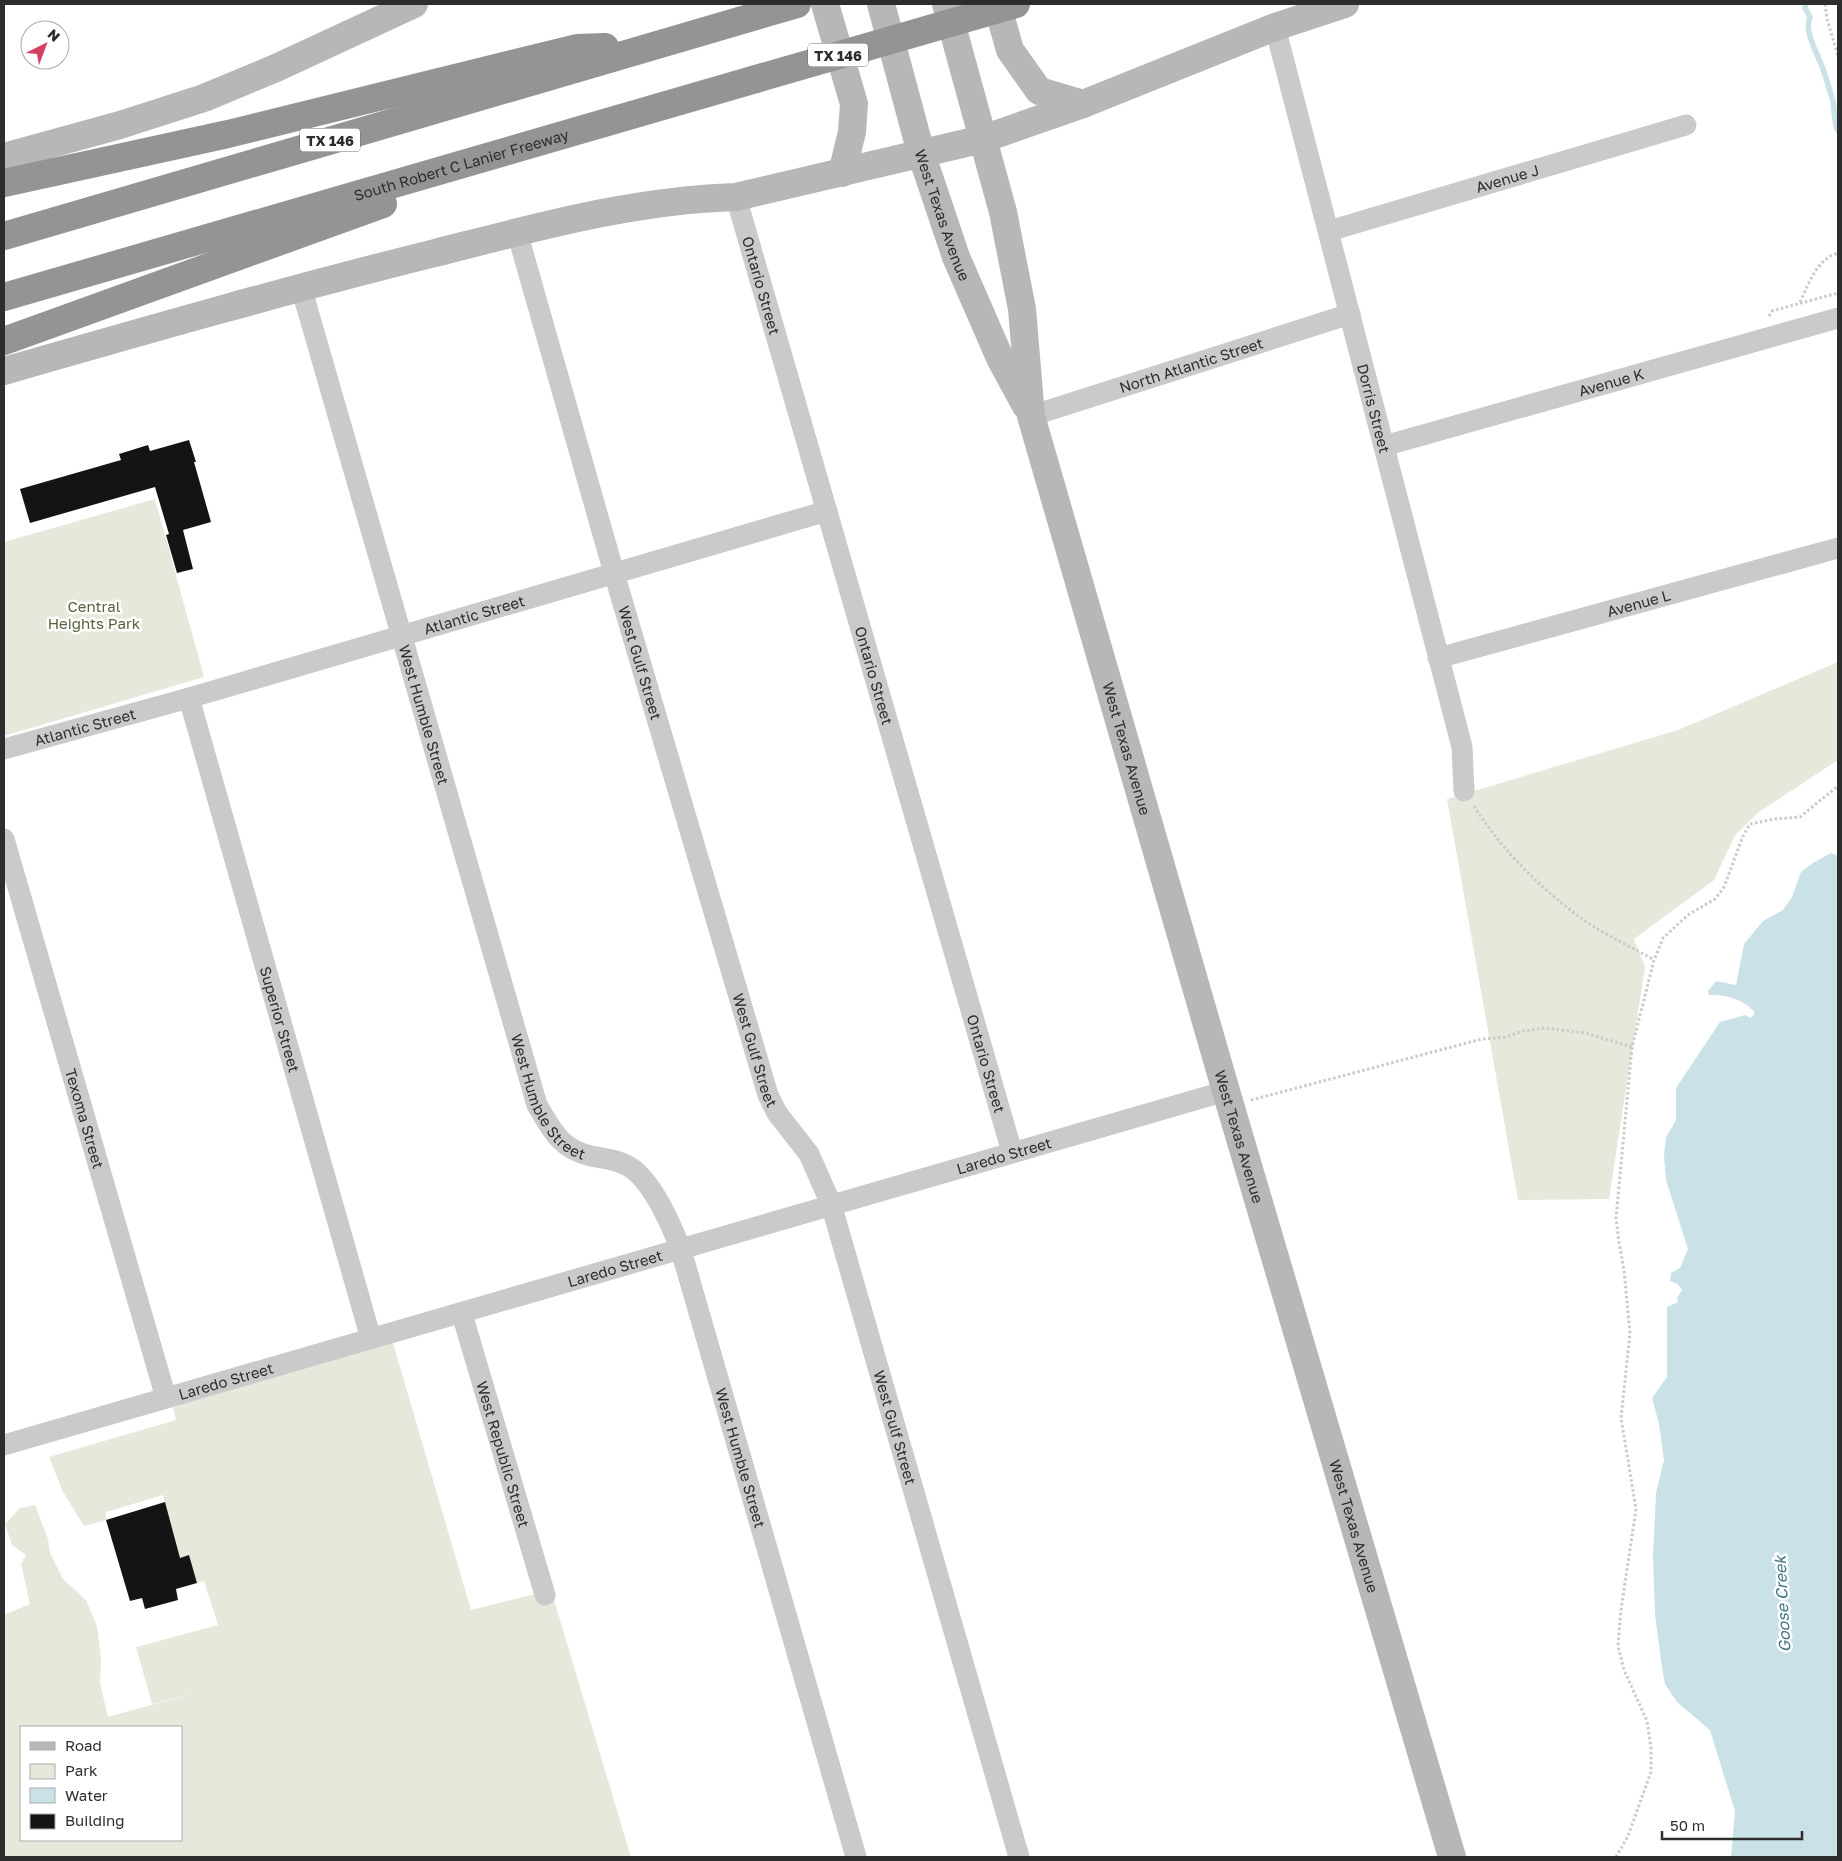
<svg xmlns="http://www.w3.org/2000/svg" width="1842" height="1861" viewBox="0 0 1842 1861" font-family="'Golos Text',sans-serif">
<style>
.green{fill:#e5e9db;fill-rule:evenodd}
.water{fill:#c9e1e7}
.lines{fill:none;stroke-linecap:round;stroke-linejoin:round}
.stream{stroke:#c9e1e7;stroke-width:5.5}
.building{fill:#141414}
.path{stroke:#cacaca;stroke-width:3;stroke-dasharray:2.5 2.5;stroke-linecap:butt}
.street{stroke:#cacaca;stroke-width:21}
.secondary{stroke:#b7b7b7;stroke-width:28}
.highway{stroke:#949494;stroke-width:28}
.highway-bridge{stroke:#949494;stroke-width:28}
.labels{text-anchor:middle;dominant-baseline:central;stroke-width:5;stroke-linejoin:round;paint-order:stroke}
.shield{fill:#fff;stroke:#6c6c6c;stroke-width:1}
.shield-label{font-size:14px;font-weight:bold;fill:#2d2d2d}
.street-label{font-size:15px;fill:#2d2d2d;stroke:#fff}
.park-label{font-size:15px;fill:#56643f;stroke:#fff}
.water-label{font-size:16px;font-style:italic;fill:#437886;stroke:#fff}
</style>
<rect width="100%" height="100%" fill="#fff"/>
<!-- green -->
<g class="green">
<path d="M155,499L204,677L4,736V542Z"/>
<path d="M1838,662V760L1759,812L1735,835L1714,880L1634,939L1645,967L1609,1199L1518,1200L1447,799L1678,730Z"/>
<path d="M393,1343L471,1610L551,1590L631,1857H4V1615L30,1604L21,1564L26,1555L12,1545L5,1524L20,1508L35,1505L48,1539L50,1553L63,1579L86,1600L97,1626L101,1658L100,1683L108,1717L198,1692L152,1704L136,1647L218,1625L204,1581L197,1583L189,1556L180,1558L163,1495L106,1512V1520L84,1526L63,1492L49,1457L176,1420L173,1407ZM21,1727H181V1840H21Z"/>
</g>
<!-- water -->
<path class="water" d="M1831,853L1838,856V1857H1731L1735,1811L1710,1730L1677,1702L1665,1684L1662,1667L1655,1615L1653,1557L1656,1493L1664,1460L1659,1424L1652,1398L1667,1377V1307L1678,1302L1677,1298L1682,1290L1678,1284L1670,1281L1671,1273L1680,1268L1688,1249L1666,1180L1664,1156L1666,1137L1676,1120V1088L1720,1022L1745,1015L1750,1018L1754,1015V1011C1743,999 1725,994 1709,995L1708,991L1716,981L1736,985L1744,944L1763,921L1783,910L1792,897L1801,872L1813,863Z"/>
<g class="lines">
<!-- stream -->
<path class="stream" d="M1806,4L1805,8L1810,17C1804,31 1816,51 1821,64C1826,76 1829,89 1833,101C1835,111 1833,121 1838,131"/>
</g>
<!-- building -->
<g class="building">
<path d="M189,440L196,462H194L211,522L183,530L193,569L177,573L166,535L169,534L155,487L30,523L20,489L121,460L119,454L148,445L150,451Z"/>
<path d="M165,1502L180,1558L189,1555L197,1583L176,1589L178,1600L145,1609L142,1598L130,1601L106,1520Z"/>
</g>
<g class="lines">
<!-- path -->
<g class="path">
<path d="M1825,4L1827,19L1838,56"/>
<path d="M1800,302C1809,283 1817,259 1838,253"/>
<path d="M1769,316L1772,311L1838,293"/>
<path d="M1474,806C1501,849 1540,888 1581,918C1603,934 1630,946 1654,960"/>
<path d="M1251,1100L1482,1039L1506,1037L1523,1031L1545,1028L1585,1033L1632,1047"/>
<path d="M1616,1857L1628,1836L1651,1772V1748L1647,1721L1624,1670L1618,1646L1621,1610L1636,1509L1621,1418L1630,1333L1624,1270L1619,1242L1616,1218L1632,1047L1654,960L1663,938L1688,915L1715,899L1724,887L1743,836L1750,824L1775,819L1800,817L1838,786"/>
</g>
<!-- street -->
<g class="street">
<path id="s1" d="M1275,27L1462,747L1464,791"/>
<path id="s2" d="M736,197L1012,1152"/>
<path id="s3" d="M1329,231L1686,125"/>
<path id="s4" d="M517,232L614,573L768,1095L777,1113L809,1154L831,1204L1019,1857"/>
<path id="s5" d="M301,287L537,1105C552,1130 560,1149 591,1156C601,1158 614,1159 624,1164C652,1175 677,1236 685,1264L856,1857"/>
<path id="s6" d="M1031,416L1350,314"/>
<path id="s7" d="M1384,446L1838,318"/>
<path id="s8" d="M1438,658L1838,548"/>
<path id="s9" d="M189,698L371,1339"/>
<path id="s10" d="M4,749L189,698L827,511"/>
<path id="s11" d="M4,839L166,1398"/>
<path id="s12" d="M462,1314L545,1595"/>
<path id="s13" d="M4,1445L1226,1091"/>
</g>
<!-- secondary -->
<g class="secondary">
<path d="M825,4L854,104L852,132L842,173"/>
<path id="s14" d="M881,4L921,153L956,257L1000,358L1026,406"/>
<path id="s15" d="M946,4L1003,212L1022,309L1031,416L1226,1091L1452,1857"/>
<path d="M997,4L1010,50L1039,91L1083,104"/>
<path d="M4,157L120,125L204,98L276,68L414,4"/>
<path d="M4,371C147,330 290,289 435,253C534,228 633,200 736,197L983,139L1083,104L1275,27L1345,4"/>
</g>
<!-- highway -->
<g class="highway">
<path d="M4,183L228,134L577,48L605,47"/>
<path d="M4,236L797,4"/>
<path id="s16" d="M4,297L756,79"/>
<path d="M4,341L383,204"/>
</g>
<!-- highway-bridge -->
<path class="highway-bridge" d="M756,79L1016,4"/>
</g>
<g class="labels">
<!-- shield labels -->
<g class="shield">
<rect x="808" y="43.5" width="60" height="23" rx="4"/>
<rect x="300" y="128.5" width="60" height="23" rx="4"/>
</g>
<g class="shield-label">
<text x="838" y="55">TX 146</text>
<text x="330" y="140">TX 146</text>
</g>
<!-- street labels -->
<g class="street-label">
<text stroke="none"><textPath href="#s16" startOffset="476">South Robert C Lanier Freeway</textPath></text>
<text stroke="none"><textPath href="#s3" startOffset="186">Avenue J</textPath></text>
<text stroke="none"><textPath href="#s14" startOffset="220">West Texas Avenue</textPath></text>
<text stroke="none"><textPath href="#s2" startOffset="92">Ontario Street</textPath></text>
<text stroke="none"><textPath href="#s6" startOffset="168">North Atlantic Street</textPath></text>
<text stroke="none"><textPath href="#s7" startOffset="236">Avenue K</textPath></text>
<text stroke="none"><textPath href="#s1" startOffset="394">Dorris Street</textPath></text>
<text stroke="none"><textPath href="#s8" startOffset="208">Avenue L</textPath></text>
<text stroke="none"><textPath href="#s10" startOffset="489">Atlantic Street</textPath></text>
<text stroke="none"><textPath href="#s4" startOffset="448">West Gulf Street</textPath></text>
<text stroke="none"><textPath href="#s2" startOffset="498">Ontario Street</textPath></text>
<text stroke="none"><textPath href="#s5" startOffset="445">West Humble Street</textPath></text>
<text stroke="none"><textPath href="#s10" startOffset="84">Atlantic Street</textPath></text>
<text stroke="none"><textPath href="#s15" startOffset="768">West Texas Avenue</textPath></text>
<text stroke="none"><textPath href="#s9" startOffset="334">Superior Street</textPath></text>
<text stroke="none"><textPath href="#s4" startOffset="852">West Gulf Street</textPath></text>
<text stroke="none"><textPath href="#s2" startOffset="902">Ontario Street</textPath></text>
<text stroke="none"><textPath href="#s5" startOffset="850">West Humble Street</textPath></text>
<text stroke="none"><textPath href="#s11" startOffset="291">Texoma Street</textPath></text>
<text stroke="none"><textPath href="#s15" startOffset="1172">West Texas Avenue</textPath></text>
<text stroke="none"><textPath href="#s13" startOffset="1041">Laredo Street</textPath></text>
<text stroke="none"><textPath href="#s13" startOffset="636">Laredo Street</textPath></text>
<text stroke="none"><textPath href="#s13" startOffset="231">Laredo Street</textPath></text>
<text stroke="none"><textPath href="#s4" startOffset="1258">West Gulf Street</textPath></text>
<text stroke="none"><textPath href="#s12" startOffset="146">West Republic Street</textPath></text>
<text stroke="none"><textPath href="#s5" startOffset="1284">West Humble Street</textPath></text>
<text stroke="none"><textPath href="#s15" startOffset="1578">West Texas Avenue</textPath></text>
</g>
<!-- park labels -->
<g class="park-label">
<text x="94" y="606">Central<tspan x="94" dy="17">Heights Park</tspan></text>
</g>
<!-- water labels -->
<g class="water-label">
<text transform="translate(1782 1604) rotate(-93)">Goose Creek</text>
</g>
</g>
<!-- border -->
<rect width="1842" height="1861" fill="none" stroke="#2d2d2d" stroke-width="10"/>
<!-- legend -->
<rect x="20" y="1726" width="162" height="115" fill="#ffffff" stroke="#ababab"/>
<rect x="30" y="1742" width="25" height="8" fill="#b7b7b7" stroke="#ababab"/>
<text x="65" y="1751" font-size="15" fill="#2d2d2d">Road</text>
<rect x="30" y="1764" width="25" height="15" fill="#e5e9db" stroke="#ababab"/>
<text x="65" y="1776" font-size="15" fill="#2d2d2d">Park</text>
<rect x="30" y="1788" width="25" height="15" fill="#c9e1e7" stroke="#ababab"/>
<text x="65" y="1801" font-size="15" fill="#2d2d2d">Water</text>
<rect x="30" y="1814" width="25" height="15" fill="#141414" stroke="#ababab"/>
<text x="65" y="1826" font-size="15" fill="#2d2d2d">Building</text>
<!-- north arrow -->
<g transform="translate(45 45) rotate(42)"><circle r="24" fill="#ffffff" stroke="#ababab"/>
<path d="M0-4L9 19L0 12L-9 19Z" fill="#d43f64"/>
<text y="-8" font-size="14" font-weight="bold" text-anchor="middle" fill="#2d2d2d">N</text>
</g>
<!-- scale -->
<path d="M1662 1831v8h140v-8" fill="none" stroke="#2d2d2d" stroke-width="2.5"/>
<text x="1670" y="1831" font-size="15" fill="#2d2d2d" stroke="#ffffff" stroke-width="4" paint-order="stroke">50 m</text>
</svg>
